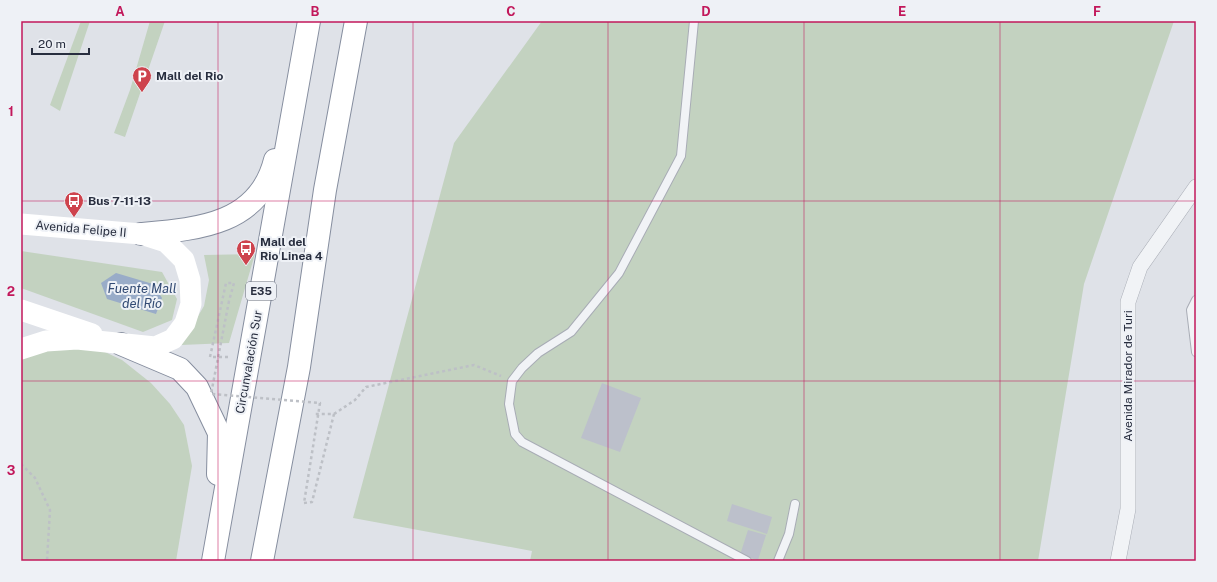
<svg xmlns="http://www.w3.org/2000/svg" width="1217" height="582" viewBox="0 0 1217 582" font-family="'Public Sans',sans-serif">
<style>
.green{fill:#c3d2c0}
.water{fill:#99acc8}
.building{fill:#bcc0cb}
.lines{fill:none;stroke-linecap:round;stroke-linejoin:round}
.lane-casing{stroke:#a8acb5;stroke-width:10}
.street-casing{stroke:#a8acb5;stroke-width:16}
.highway-casing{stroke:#868e9f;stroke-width:24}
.path{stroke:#bdc0c6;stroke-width:2.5;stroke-dasharray:3 3;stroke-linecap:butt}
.lane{stroke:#f1f3f6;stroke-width:8}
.street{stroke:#f1f3f6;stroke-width:15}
.secondary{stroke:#fff;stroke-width:21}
.highway{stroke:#fff;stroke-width:22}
.path-bridge{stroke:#bdc0c6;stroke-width:2.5;stroke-dasharray:3 3;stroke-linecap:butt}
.grid{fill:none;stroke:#c2185b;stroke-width:1;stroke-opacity:0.55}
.labels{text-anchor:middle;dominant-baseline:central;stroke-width:4;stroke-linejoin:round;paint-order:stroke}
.shield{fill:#eef1f6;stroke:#636876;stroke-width:1}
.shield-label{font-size:11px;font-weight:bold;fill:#282e3f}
.poi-label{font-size:12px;font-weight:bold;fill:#282e3f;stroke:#eef1f6;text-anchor:start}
.street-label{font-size:12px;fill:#282e3f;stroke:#eef1f6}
.water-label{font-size:13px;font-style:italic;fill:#324a73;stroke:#eef1f6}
.neatline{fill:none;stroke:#c2185b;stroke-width:1.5}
.grid-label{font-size:13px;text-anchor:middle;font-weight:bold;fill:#c2185b}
</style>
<rect width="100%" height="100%" fill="#dfe2e8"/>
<!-- green -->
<g class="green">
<path d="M81,21H90L60,111L50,105Z"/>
<path d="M150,21H165L125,137L114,133L130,90Z"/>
<path d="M542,21H1174L1084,284L1038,561H530L532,551L353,518L454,143Z"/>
<path d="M21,251L162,272L177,299L172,320L143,332L21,288Z"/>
<path d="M255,254L229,343L181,345L204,306L209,280L204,255Z"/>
<path d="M68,346L105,352L122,360L151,383L170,404L184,425L192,466L176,561H21V357Z"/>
</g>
<!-- water -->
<path class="water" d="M116,273L153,284L162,298L156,314L107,299L101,283Z"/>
<!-- building -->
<g class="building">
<path d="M602,383L641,398L620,452L581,438Z"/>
<path d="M732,504L772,517L767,534L727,521Z"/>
<path d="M748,530L766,535L758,560L740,555Z"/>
</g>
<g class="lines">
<!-- lane casing -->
<g class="lane-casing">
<g id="lane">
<path d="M694,21L681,156L619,273L571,332L538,353L522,368L512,381L509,404L515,434L522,442L747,561"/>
<path d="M1196,300L1191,310L1196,352"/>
<path d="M778,561L789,534L795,504"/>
</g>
</g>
<!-- street casing -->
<g class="street-casing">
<path id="street" d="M1118,561L1128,509V302L1140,267L1196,187"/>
</g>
<!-- highway casing -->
<g class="highway-casing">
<g id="highway">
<path d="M141,234C197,229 259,225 275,160"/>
<path d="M121,344L180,369L197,387L219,433L218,474"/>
<path d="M213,561L309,21"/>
<path d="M262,561L299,367L325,190L356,21"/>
</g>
</g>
<!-- path -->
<g class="path">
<path d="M228,357H210L226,283H234L229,301"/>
<path d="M334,414L355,400L366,387L474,365L501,376"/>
<path d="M21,464L35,478L50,510L47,561"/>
<path d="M304,503L312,502L334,414H313"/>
</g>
<!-- lane -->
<use href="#lane" class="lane"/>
<!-- street -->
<use href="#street" class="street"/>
<!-- secondary -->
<g class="secondary">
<path d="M21,224L141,234L166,242L184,260L190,280L191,304L185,323L173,339L155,347L77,339L46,341L21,349"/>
<path d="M21,310L92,334"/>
</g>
<!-- highway -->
<use href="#highway" class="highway"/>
<!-- path-bridge -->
<path class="path-bridge" d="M229,301L211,394L320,403L304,503"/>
</g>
<!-- grid -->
<path class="grid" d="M218,21V561M413,21V561M608,21V561M804,21V561M1000,21V561M21,201H1196M21,381H1196"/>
<!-- icons -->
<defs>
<g id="parking-pin" transform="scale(1)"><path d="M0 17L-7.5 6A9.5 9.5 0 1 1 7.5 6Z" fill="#ce434d" stroke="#eef1f6"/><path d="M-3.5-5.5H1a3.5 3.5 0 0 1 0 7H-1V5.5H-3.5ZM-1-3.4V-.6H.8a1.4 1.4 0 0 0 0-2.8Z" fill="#fff"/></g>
<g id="bus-pin" transform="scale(1)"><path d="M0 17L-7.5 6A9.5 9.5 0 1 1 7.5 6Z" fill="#ce434d" stroke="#eef1f6"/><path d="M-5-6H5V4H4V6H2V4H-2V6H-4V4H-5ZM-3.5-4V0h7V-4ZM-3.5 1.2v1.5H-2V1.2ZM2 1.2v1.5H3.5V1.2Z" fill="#fff"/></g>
</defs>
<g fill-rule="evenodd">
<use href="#parking-pin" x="142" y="76"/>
<use href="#bus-pin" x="74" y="201"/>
<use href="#bus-pin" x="246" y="249"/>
</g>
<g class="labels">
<!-- shield labels -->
<rect class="shield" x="246" y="282" width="30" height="18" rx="3"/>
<g class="shield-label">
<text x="261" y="291">E35</text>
</g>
<!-- poi labels -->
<g class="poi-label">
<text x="156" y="76">Mall del Rio</text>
<text x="88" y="201">Bus 7-11-13</text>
<text x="260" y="242">Mall del<tspan x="260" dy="14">Rio Linea 4</tspan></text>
</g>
<!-- street labels -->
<g class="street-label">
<text transform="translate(81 229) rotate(5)">Avenida Felipe II</text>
<text transform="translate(249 362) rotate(-80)">Circunvalación Sur</text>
<text transform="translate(1128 376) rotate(-90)">Avenida Mirador de Turi</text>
</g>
<!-- water labels -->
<g class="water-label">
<text x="142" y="288">Fuente Mall<tspan x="142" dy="15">del Río</tspan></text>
</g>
</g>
<!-- border -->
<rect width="1217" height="582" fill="none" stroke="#eef1f6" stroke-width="44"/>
<!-- scale -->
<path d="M32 48v6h57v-6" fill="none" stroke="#282e3f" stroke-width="2"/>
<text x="38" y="48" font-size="12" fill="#282e3f" stroke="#eef1f6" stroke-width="3" paint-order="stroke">20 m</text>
<rect x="22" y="22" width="1173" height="538" class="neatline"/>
<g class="grid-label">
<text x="120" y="16">A</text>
<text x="315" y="16">B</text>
<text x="511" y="16">C</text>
<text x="706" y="16">D</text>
<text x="902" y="16">E</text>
<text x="1097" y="16">F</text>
<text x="11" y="116">1</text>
<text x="11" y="296">2</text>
<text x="11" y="475">3</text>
</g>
</svg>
